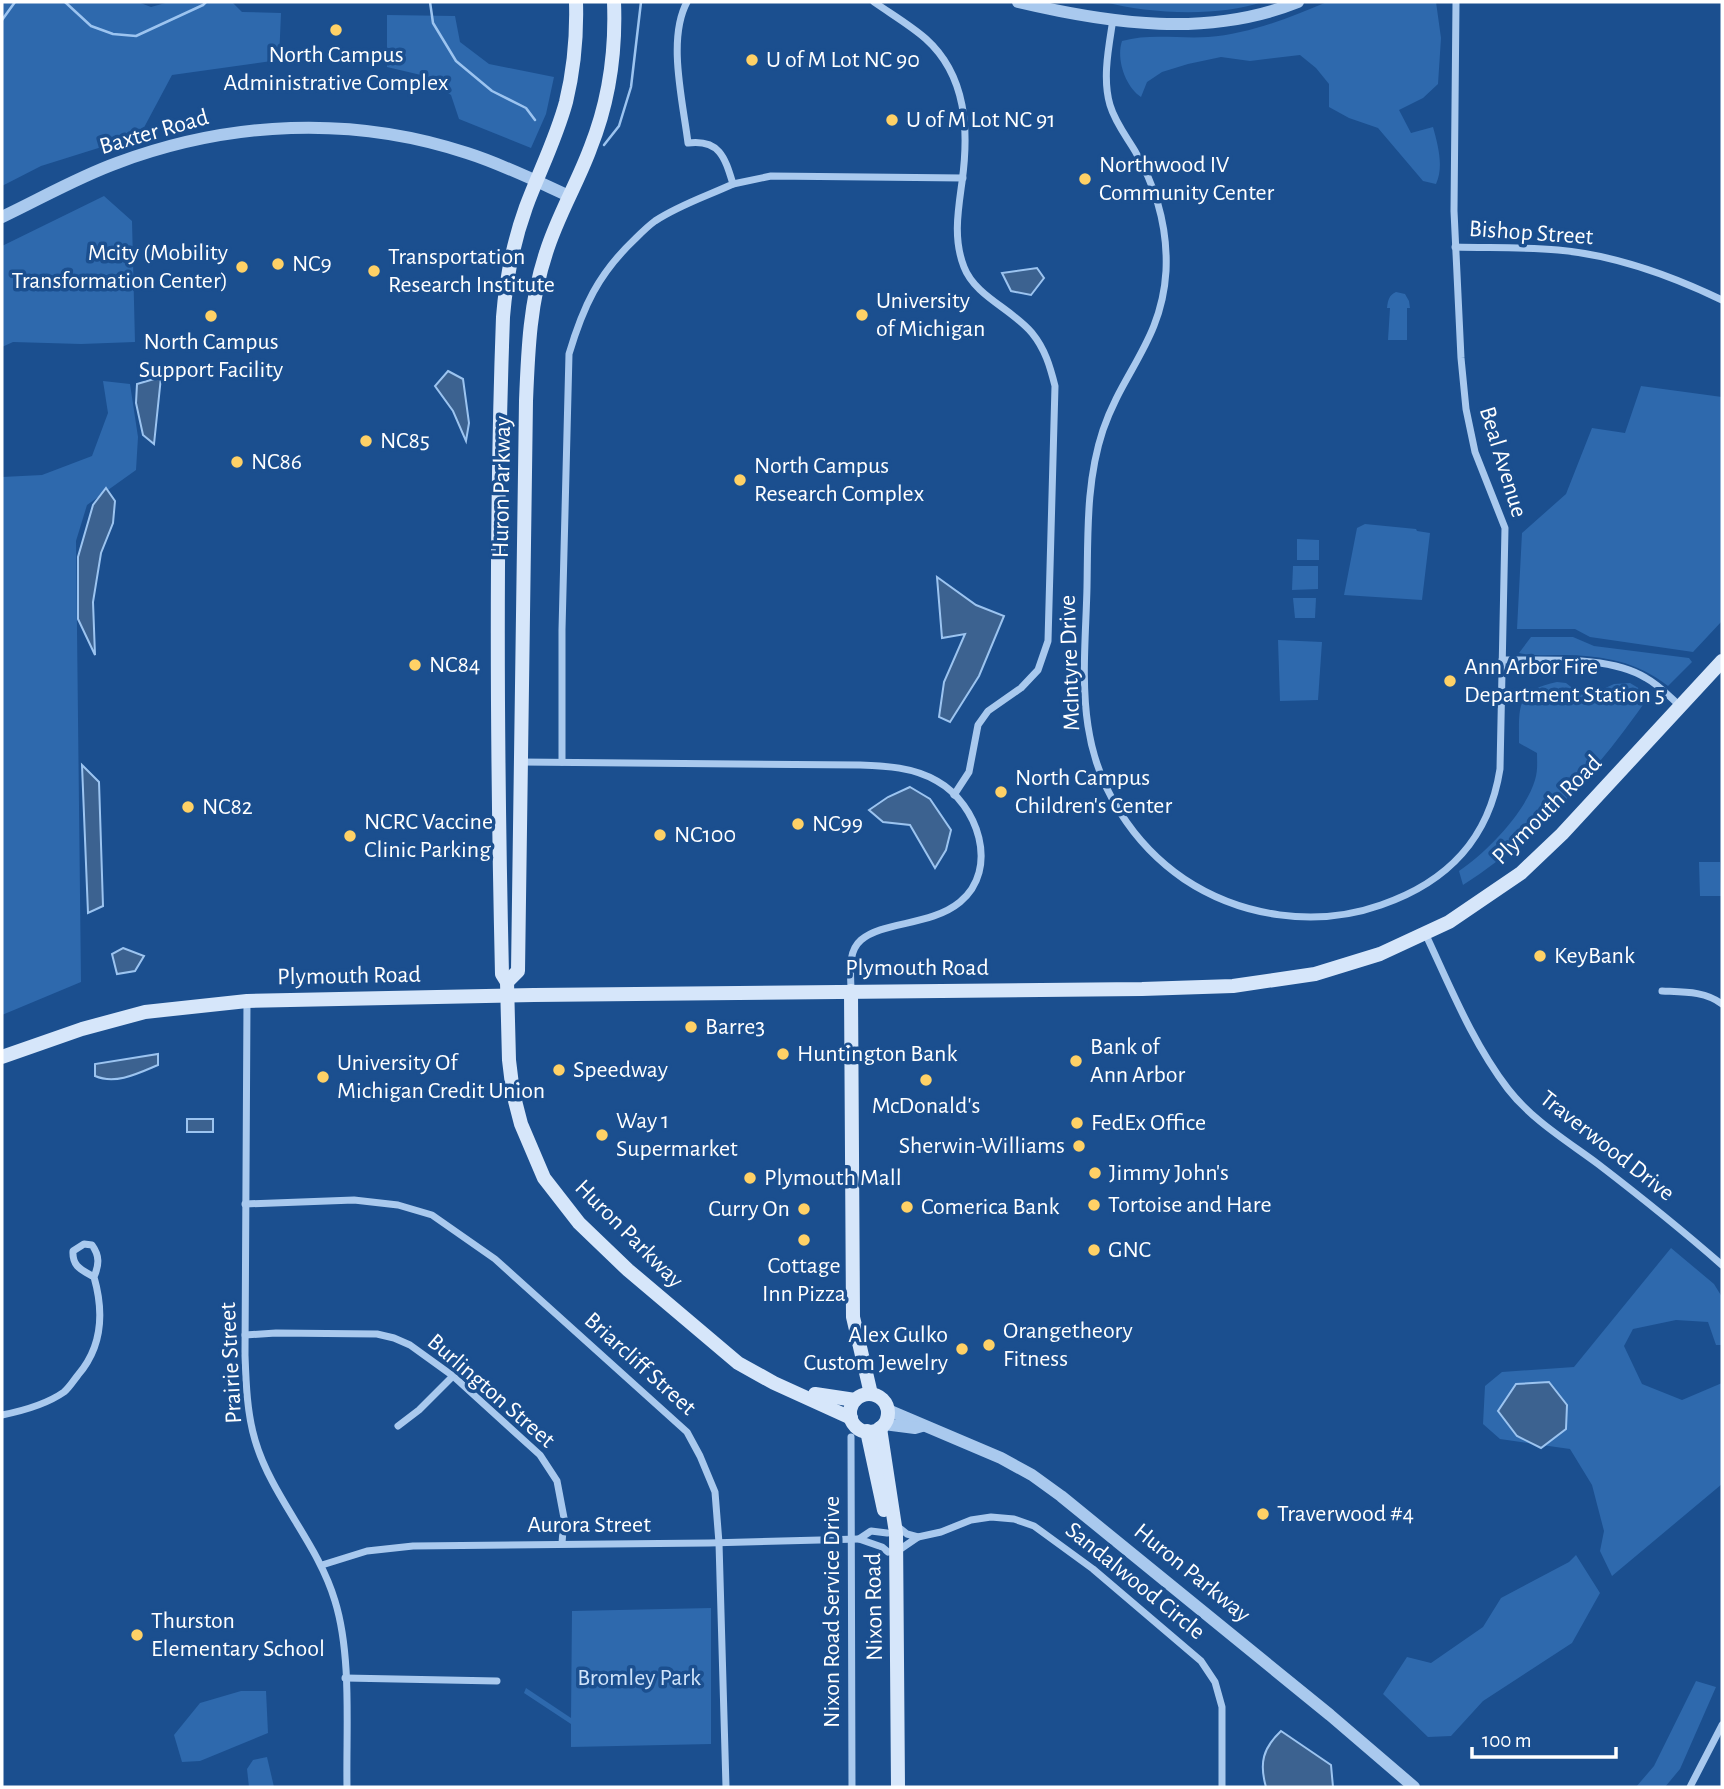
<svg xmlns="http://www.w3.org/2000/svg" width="1724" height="1789" viewBox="0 0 1724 1789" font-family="'Alegreya Sans',sans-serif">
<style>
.green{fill:#2e69ad}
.water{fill:#3c6290;stroke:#9cc4f0;stroke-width:2}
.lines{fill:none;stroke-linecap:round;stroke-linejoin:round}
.stream{stroke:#9cc4f0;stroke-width:2.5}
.minor{stroke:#a9c9ee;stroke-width:7}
.tertiary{stroke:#a9c9ee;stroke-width:12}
.secondary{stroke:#d6e6fa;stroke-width:14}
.poi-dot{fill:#ffd166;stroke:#1b4f8f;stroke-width:2.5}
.labels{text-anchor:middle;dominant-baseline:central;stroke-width:7;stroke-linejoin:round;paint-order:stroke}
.poi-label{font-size:24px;fill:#fff;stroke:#1b4f8f;text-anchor:start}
.street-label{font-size:24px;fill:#fff;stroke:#1b4f8f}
.park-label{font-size:24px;fill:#cfe3fa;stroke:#1b4f8f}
</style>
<rect width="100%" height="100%" fill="#1b4f8f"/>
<!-- green -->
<g class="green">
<path d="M2,2H138L151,7L169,2H232L242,12L281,13L279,60L172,75L140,135L41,166L2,186Z"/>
<path d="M1105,2H1262C1220,17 1148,14 1105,2Z"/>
<path d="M1327,2H1436L1441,38L1438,84L1423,98L1399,110L1411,133L1433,127C1438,145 1444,167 1436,184L1423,181L1378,128L1349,118L1329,107V84L1316,68L1300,55L1250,61L1221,57L1188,64L1162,72L1147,82L1141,97C1125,86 1116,59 1122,41C1150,33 1179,39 1208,37C1249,34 1289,18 1327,2Z"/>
<path d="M387,15L455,16L460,42L489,64L554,77L546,114L531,148L459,119L451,95L421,75L387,67Z"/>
<path d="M104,196L132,221L135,342L81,344L13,342L2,347V246Z"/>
<path d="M1396,292L1405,294L1409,301L1410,308H1407V340H1388L1390,308H1387C1388,300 1389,295 1396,292Z"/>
<path d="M103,381L130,384L138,437L136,470L87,505L76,541L81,982L2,1015V477L42,475L92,456L108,413Z"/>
<path d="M1641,386L1722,397V621L1693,652L1590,637L1575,629H1517L1522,533L1566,494L1592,428L1625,433Z"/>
<path d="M1365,524L1416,529L1417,531L1430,533L1422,600L1344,595L1357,528Z"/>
<path d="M1297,539L1319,540V560H1297Z"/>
<path d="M1293,566H1318V589L1292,590Z"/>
<path d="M1293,598H1316L1315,618H1295Z"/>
<path d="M1531,637H1573L1594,646L1689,658L1692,662L1668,686C1636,661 1604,656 1564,655C1549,655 1533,656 1519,653Z"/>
<path d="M1278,640L1322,642L1318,700L1280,701Z"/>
<path d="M1557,682L1566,683L1580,694L1599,691L1614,684L1630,683L1650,695C1598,770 1540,835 1463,885L1459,871C1487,852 1525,813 1535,780C1538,771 1537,761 1537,753L1519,743C1519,705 1516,691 1557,682Z"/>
<path d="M1699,862H1720L1721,896H1700Z"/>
<path d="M1671,1248L1714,1284L1722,1297V1345H1716L1708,1322L1676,1320L1633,1329L1624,1346L1642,1384L1682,1400L1722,1383V1484L1612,1576L1600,1551L1604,1531L1592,1485L1570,1449L1500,1439L1483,1424L1485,1386L1502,1372L1574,1367Z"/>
<path d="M1576,1555L1600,1593L1572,1643L1483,1701L1451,1736L1428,1737L1383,1694L1407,1657L1431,1663L1483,1627L1501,1598L1569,1562Z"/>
<path d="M711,1608V1744L571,1747V1724L524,1693L526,1688L571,1718L572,1611Z"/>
<path d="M1696,1681L1716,1687L1680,1769L1665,1787H1636L1654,1766Z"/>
<path d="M241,1691H266L268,1733L200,1761L182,1762L174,1735L200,1703Z"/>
<path d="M267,1757L274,1787H249L247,1769L253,1760Z"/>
</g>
<!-- water -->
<g class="water">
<path d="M1037,268L1044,278L1031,295L1011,291L1002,273Z"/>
<path d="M448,371L463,379L469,423L466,441L453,411L435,386Z"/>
<path d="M161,377L154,444L143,435L136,403L137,384Z"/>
<path d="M106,488L115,501L113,523L101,553L93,602L95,655L78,619V557L93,505Z"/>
<path d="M937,577L976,605L1004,616L979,676L950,722L939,717L944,682L965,634L942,638Z"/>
<path d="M82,765L99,782L103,906L88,913Z"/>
<path d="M910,787L930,799L951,830L946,850L935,868L910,825L883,822L869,810L888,797Z"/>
<path d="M123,948L144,956L135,971L117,974L112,954Z"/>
<path d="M158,1054V1065C139,1073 116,1085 95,1076V1064Z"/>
<rect x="187" y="1119" width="26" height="13"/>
<path d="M1549,1382L1567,1405L1566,1429L1541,1448L1517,1436L1498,1411L1516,1384Z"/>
<path d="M1281,1731L1331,1765L1333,1787H1266C1259,1763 1263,1748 1281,1731Z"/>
</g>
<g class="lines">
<!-- stream -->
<g class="stream">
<path d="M65,2L91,26L113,34L136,36L203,5L206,2"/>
<path d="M430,2L433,23L456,61L492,91L526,108L535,120"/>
<path d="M2,20L15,2"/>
<path d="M604,145L619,126L631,87L641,2"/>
</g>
<!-- minor -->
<g class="minor">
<path d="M874,2C891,14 910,25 926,39C967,76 969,131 962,182C958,211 953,239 964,267C975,296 1012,309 1032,333C1045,349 1050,366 1055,386L1048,641L1038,670L1021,688L988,711L978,725L969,772L954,795"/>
<path d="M1113,19C1109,46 1102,78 1110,105C1115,122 1126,136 1135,151C1157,189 1168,227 1166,271C1162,340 1123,371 1103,430C1086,481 1088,534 1087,587C1086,633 1081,681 1088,726C1097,788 1133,844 1184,879C1241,917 1316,928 1381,905C1448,882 1489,839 1500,769L1505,528L1475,452L1466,409L1461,358L1454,211L1456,2"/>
<path d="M733,184L771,176L963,178"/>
<path d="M1455,247C1489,248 1524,247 1558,250C1615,255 1670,275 1722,300"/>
<path d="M1502,660C1546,661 1609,655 1646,678C1659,685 1669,696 1680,706"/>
<path d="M521,762L860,765C886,766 913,767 937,781C978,804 1000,869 960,902C931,926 883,921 861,940C847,952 851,974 851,991"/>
<path d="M562,762V630L569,354C583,307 598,274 635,239C641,233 648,226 655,221C679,205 707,196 733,184C725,158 720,139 688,143C683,102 667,39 687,2"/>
<path d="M1425,933C1450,986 1472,1042 1508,1089C1532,1120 1567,1141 1598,1164C1641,1197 1682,1230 1722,1265"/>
<path d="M1662,991C1683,992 1705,991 1722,1004"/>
<path d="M247,1001L245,1355C246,1383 247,1413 255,1440C272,1498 318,1543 335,1601C352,1656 346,1730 347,1787"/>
<path d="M245,1204L354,1200L398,1205L432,1215L495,1259L687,1432L700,1456L715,1492L719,1543L726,1787"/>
<path d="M245,1335L276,1333L377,1334L394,1338L410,1345L453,1376L540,1455L557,1481L564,1518L562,1543"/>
<path d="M2,1415C22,1411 47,1404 64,1392C69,1388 74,1380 78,1375C103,1346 104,1312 94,1277C99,1265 100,1256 92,1245L84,1244L73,1251C72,1267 82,1270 94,1277"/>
<path d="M398,1426L419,1410L453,1376"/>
<path d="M851,1437L852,1787"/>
<path d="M897,1526L907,1534L918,1537L899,1550"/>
<path d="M887,1533L871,1531L859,1539L882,1547L888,1552"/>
<path d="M918,1537L941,1532L971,1520L991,1517L1014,1519L1034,1526L1093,1569L1201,1661L1215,1682L1222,1707V1787"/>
<path d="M322,1565L367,1551L413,1546L709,1543L859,1539"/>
<path d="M345,1678L497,1681"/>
<path d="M1690,1787L1722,1725"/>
</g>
<!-- tertiary -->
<g class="tertiary">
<path d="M1018,2C1111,24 1208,38 1298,2"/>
<path d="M2,217C40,199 78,177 117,163C229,121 352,115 467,153C502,164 536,181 569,196"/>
<path d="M888,1410L1001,1458L1032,1475L1061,1496L1330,1715L1414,1787"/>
<path d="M884,1424L915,1428L922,1426"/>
</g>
<!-- secondary -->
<g class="secondary">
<path d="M576,2C577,36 574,69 566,102C556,139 539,172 526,207C513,243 506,279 503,317C495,535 497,755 502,974L507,982L509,1060L513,1093L521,1124L544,1178L579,1223L628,1270L738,1363L774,1383L851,1418"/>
<path d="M507,982L518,971L526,401C528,350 530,301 546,253C557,217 577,184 590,149C609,102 616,52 614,2"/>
<path d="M851,991L853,1317L871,1394"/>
<path d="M2,1057L82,1029L145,1012L247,1001L534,995L1142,989L1233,986L1315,974L1380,954L1449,922L1521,873L1562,834L1722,661"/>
<path d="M815,1394L855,1400"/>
<circle cx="869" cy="1413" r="19"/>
<path d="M880,1428L896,1533L898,1787"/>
<path d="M867,1431L884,1510"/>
</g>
</g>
<!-- markers -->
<g class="poi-dot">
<circle cx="336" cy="30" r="7"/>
<circle cx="752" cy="60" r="7"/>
<circle cx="892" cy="120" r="7"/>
<circle cx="1085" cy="179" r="7"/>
<circle cx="278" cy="264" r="7"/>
<circle cx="242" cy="267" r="7"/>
<circle cx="374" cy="271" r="7"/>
<circle cx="862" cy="315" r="7"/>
<circle cx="211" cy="316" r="7"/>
<circle cx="366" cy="441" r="7"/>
<circle cx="237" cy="462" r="7"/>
<circle cx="740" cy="480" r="7"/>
<circle cx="415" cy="665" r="7"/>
<circle cx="1450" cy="681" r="7"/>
<circle cx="1001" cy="792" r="7"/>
<circle cx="188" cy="807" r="7"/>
<circle cx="798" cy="824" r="7"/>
<circle cx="660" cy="835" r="7"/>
<circle cx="350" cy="836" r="7"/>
<circle cx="1540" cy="956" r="7"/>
<circle cx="691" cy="1027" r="7"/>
<circle cx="783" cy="1054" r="7"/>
<circle cx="1076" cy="1061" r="7"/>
<circle cx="559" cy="1070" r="7"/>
<circle cx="323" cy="1077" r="7"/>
<circle cx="926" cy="1080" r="7"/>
<circle cx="1077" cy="1123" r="7"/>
<circle cx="602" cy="1135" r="7"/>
<circle cx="1079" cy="1146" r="7"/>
<circle cx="1095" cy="1173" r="7"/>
<circle cx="750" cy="1178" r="7"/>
<circle cx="1094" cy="1205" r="7"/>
<circle cx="907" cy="1207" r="7"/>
<circle cx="804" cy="1209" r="7"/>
<circle cx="804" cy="1240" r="7"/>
<circle cx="1094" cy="1250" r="7"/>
<circle cx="989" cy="1345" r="7"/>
<circle cx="962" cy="1349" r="7"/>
<circle cx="1263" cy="1514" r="7"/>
<circle cx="137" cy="1635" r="7"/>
</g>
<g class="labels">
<!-- poi labels -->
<g class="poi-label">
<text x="336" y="55" text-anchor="middle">North Campus<tspan x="336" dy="28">Administrative Complex</tspan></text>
<text x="766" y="60">U of M Lot NC 90</text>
<text x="906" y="120">U of M Lot NC 91</text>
<text x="1099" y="165">Northwood IV<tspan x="1099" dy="28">Community Center</tspan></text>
<text x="228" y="253" text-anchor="end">Mcity (Mobility<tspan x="228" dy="28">Transformation Center)</tspan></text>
<text x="388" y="257">Transportation<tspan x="388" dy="28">Research Institute</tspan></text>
<text x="292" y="264">NC9</text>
<text x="876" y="301">University<tspan x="876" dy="28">of Michigan</tspan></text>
<text x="211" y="342" text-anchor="middle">North Campus<tspan x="211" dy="28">Support Facility</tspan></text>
<text x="380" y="441">NC85</text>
<text x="251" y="462">NC86</text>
<text x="754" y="466">North Campus<tspan x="754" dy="28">Research Complex</tspan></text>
<text x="429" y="665">NC84</text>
<text x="1464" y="667">Ann Arbor Fire<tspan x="1464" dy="28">Department Station 5</tspan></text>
<text x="1015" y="778">North Campus<tspan x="1015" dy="28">Children's Center</tspan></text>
<text x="202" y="807">NC82</text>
<text x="364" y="822">NCRC Vaccine<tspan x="364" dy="28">Clinic Parking</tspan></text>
<text x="812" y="824">NC99</text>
<text x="674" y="835">NC100</text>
<text x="1554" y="956">KeyBank</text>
<text x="705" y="1027">Barre3</text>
<text x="1090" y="1047">Bank of<tspan x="1090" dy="28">Ann Arbor</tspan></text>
<text x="797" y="1054">Huntington Bank</text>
<text x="337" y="1063">University Of<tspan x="337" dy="28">Michigan Credit Union</tspan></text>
<text x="573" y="1070">Speedway</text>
<text x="926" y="1106" text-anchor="middle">McDonald's</text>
<text x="616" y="1121">Way 1<tspan x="616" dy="28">Supermarket</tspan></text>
<text x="1091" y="1123">FedEx Office</text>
<text x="1065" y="1146" text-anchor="end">Sherwin-Williams</text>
<text x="1109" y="1173">Jimmy John's</text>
<text x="764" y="1178">Plymouth Mall</text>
<text x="1108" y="1205">Tortoise and Hare</text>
<text x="921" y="1207">Comerica Bank</text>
<text x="790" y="1209" text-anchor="end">Curry On</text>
<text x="1108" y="1250">GNC</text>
<text x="804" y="1266" text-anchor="middle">Cottage<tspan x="804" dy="28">Inn Pizza</tspan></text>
<text x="1003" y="1331">Orangetheory<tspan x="1003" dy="28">Fitness</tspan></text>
<text x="948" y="1335" text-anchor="end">Alex Gulko<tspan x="948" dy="28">Custom Jewelry</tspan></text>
<text x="1277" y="1514">Traverwood #4</text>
<text x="151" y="1621">Thurston<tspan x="151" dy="28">Elementary School</tspan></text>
</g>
<!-- street labels -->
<g class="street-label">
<text transform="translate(154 132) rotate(-16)">Baxter Road</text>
<text transform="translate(1531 233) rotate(4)">Bishop Street</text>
<text transform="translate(1503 462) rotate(73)">Beal Avenue</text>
<text transform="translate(502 487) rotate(-89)">Huron Parkway</text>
<text transform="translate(1070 663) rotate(-92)">McIntyre Drive</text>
<text transform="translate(1547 810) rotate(-45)">Plymouth Road</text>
<text x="917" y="968">Plymouth Road</text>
<text transform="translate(349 976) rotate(-1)">Plymouth Road</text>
<text transform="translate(1607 1146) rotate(38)">Traverwood Drive</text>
<text transform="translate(629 1234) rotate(45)">Huron Parkway</text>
<text transform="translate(231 1363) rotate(-93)">Prairie Street</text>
<text transform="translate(640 1364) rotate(42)">Briarcliff Street</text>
<text transform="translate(491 1391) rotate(41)">Burlington Street</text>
<text x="589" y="1525">Aurora Street</text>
<text transform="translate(1192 1573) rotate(39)">Huron Parkway</text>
<text transform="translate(1135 1581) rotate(39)">Sandalwood Circle</text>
<text transform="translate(874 1607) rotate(-91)">Nixon Road</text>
<text transform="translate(832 1612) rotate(-90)">Nixon Road Service Drive</text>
</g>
<!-- park labels -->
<g class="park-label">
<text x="639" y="1678">Bromley Park</text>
</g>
</g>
<!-- border -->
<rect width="1724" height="1789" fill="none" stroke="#ffffff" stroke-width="7"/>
<!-- scale -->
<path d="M1472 1747v10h144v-10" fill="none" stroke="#ffffff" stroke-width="3.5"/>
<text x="1482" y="1747" font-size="21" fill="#ffffff" stroke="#1b4f8f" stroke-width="5" paint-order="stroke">100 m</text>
</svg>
